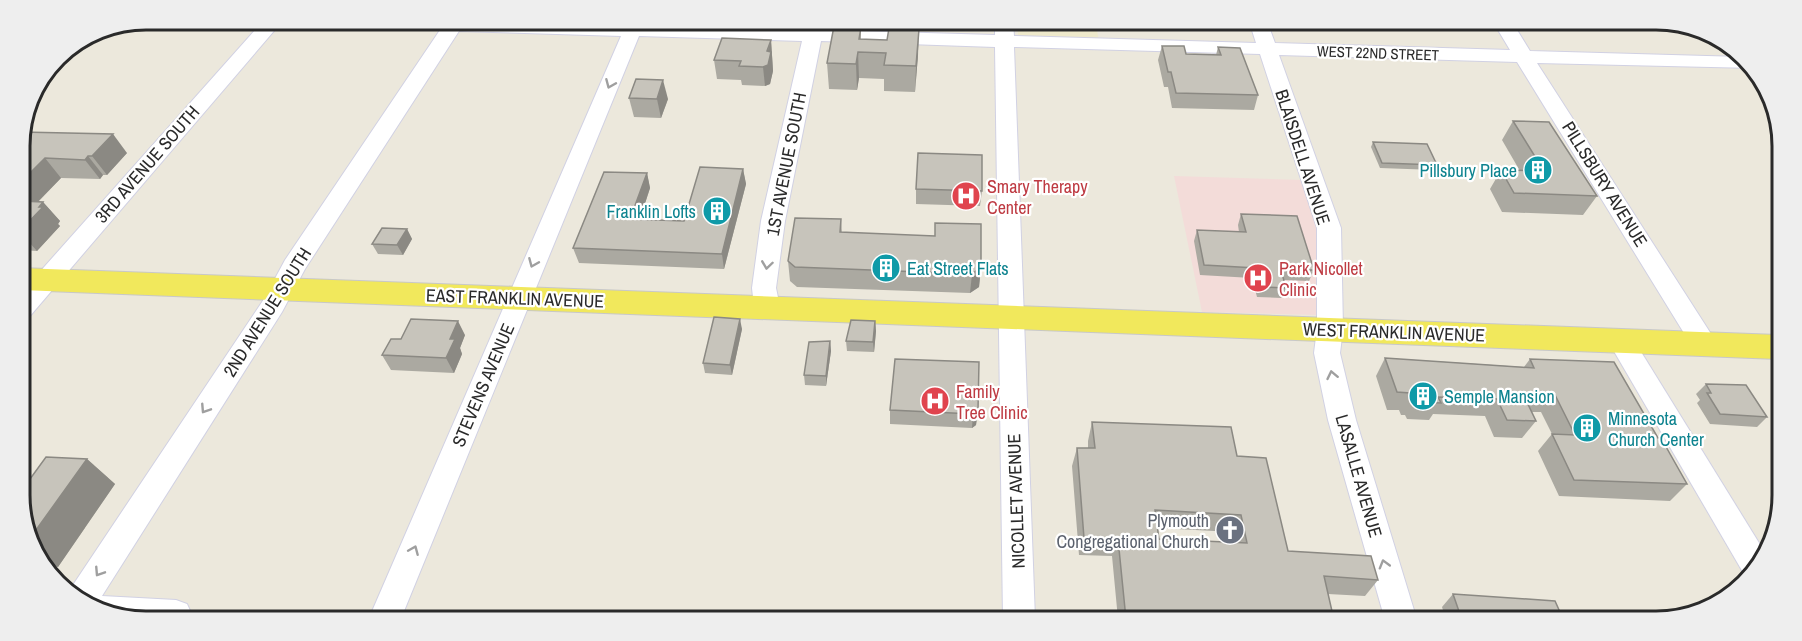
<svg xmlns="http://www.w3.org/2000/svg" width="1802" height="641" viewBox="0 0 1802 641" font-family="'Archivo Narrow',sans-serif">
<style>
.education{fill:#eee9cb}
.medical{fill:#f3dcd9}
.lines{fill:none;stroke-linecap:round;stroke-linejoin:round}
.minor-casing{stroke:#d1d1e3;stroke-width:2}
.major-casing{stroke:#c8c8c8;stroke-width:2}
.minor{fill:#fff;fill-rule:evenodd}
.major{fill:#f1e85c;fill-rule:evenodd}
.wall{fill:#aba9a1;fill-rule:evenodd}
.shaded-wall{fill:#8b8983}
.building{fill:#c7c4bb;stroke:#8b8983;stroke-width:1.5;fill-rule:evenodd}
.oneway{stroke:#9f9f9f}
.labels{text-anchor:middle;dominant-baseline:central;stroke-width:4.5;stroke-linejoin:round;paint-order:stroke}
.far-street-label{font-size:15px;fill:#2a2a2a;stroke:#fff}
.street-label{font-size:18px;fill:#2a2a2a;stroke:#fff}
.culture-label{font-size:18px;fill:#0d838f;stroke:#fff;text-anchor:start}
.health-label{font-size:18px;fill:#be3a42;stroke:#fff;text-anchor:start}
.worship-label{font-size:18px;fill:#5b616d;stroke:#fff;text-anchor:end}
.rim{fill:none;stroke:#2a2a2a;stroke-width:3}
</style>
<rect width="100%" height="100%" fill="#ece8dc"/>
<!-- education -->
<path class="education" d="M1017,23L1096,24L1099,42L1022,38L1018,35Z"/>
<!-- medical -->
<path class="medical" d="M1174,176L1304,180L1319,226V311L1316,315L1202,312Z"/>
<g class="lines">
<!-- minor casing -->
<g class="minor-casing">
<g id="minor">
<path d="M264,20L507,21L626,24L627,22H645L644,25L805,30L807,22H825L824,30L995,35V23H1013L1014,36L1256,43L1250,24H1268L1275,43L1510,50L1495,25H1514L1530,51L1742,57L1751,63L1754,68L1537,63L1713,337L1717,344L1713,351L1704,354L1695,351L1517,62L1279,55L1341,228L1343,329L1340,353L1356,420L1417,620H1385L1328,420L1314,353L1317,329V228L1260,54L1014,47L1035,619H1003L995,47L821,41L785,221L776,288L780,307L776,314L767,316L758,314L754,307L752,288L761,221L802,41L639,36L402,616H370L621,36L459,31L305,269L282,312L102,596L176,600L187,604L192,615H106L70,591L71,588L264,299L285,260L440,30L279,25L30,316L21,318V293Z"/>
<path d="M1621,331L1630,334L1764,551L1747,575L1744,574L1608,341L1612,334Z"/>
</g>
</g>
<!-- major casing -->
<g class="major-casing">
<path id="major" d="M21,268L1778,335V359L21,290Z"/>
</g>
<!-- minor -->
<use href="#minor" class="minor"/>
<!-- major -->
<use href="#major" class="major"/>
</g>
<!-- wall -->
<g class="wall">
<path d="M861,27V39L918,55L915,92L884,91V79L859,78L857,90L829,89L827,63Z"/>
<path d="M771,40L773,71L770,84L765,86L742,85L741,80L717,79L714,60Z"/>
<path d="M1162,46L1186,54L1216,55L1218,47L1258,95L1254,110L1172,108L1168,87H1164L1158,60Z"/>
<path d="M629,98L668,99L661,118L634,117Z"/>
<path d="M1513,121L1597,196L1583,215L1502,212L1490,189L1501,170L1520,171L1502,140Z"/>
<path d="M20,138L127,153L107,175H103L100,179L61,178L38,202H43L60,221L58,224L60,226L37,251L20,250Z"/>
<path d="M1373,142L1437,165L1435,170L1380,168L1371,147Z"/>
<path d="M743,169L746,184L724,269L579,263L573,248L647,173L650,188L640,219L684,221Z"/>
<path d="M916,189L982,191L980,206L916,204Z"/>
<path d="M1241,214L1314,270L1309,281L1284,280L1286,288L1282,298L1257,297L1252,278L1200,275L1194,241L1197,230L1239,232L1238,225Z"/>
<path d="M841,219L842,233L981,267L979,287L970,293L797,287L790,281L788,261Z"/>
<path d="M407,229L412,239L403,255L378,254L372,244Z"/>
<path d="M875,321L876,331L874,352L847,351L846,341Z"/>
<path d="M742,329L732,375L705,373L703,363Z"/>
<path d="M465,335L460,348L462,354L454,373L391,370L382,355L401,339Z"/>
<path d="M830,341L831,351L826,386L805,385L804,375Z"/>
<path d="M1385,358L1524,367L1530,359L1658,438L1687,484L1670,501L1559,496L1538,451L1552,434L1541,412H1531L1536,421L1522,438L1494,437L1485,416L1433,414L1429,420L1407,419L1405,415H1401L1399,410H1387L1376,376Z"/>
<path d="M1706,384L1767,417L1757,427L1710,424L1697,403L1700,400L1696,394Z"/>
<path d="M890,410H978L976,425L972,428L890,424Z"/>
<path d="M1092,422L1237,456L1288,551L1378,580L1365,596L1328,594L1334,620L1118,619L1112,556L1079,555L1072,466L1077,448H1088V441ZM1157,528L1233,532L1235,543L1159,539Z"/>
<path d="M87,459L115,484L58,567H45L22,519Z"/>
<path d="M1453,594L1564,621L1446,620L1442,607Z"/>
</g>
<!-- shaded-wall -->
<g class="shaded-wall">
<path d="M919,29L918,55L915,92L916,66Z"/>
<path d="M771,40L773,71L770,84L765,86L763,67Z"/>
<path d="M858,52L859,78L857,90L856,64Z"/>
<path d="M663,80L668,99L661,118L657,99Z"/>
<path d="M113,134L127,153L107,175L92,156Z"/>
<path d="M88,156L103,175L100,179L85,160Z"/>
<path d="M45,158L61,178L20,220V183Z"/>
<path d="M743,169L746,184L724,269L722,254Z"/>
<path d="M647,173L650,188L635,234L630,219Z"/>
<path d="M43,202L60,221L58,224L60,226L37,251L20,232V231Z"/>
<path d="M407,229L412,239L403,255L397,245Z"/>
<path d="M981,267L979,287L970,293L972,274Z"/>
<path d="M740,319L742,329L732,375L730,365Z"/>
<path d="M458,321L465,335L460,348L462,354L454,373L446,358L450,339Z"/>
<path d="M875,321L876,331L874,352L873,342Z"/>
<path d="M830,341L831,351L826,386V376Z"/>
<path d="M978,410L976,425L972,428L973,414Z"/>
<path d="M87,459L115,484L58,567L38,553L31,537Z"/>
</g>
<!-- building -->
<g class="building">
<path d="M834,26L861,27L859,39L887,40L889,28L919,29L916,66L884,65L886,53L858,52L856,64L827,63Z"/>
<path d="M722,38L771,40L767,51L771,52L768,65L763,67L739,66L741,61L714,60Z"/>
<path d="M1162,46H1184L1186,54L1221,55L1218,47L1240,48L1258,95L1176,93L1171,72H1168Z"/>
<path d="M636,79L663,80L657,99L629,98Z"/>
<path d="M1513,121L1549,122L1597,196L1514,193L1501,170L1544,171Z"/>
<path d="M21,132L113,134L92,156H88L85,160L45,158L20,183V138Z"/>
<path d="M1373,142L1427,144L1437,165L1382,163Z"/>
<path d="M918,153L982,155V191L916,189Z"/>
<path d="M700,167L743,169L722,254L573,248L604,172L647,173L630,219L684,221Z"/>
<path d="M20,201L43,202L39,207H43L20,231Z"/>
<path d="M1241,214L1297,216L1314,270H1281L1286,288L1261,287L1256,268L1204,265L1197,230L1246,232Z"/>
<path d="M795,218L841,219L840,232L935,236V223L981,224V267L972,274L795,267L788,261Z"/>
<path d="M382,228L407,229L397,245L372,244Z"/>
<path d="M714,317L740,319L730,365L703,363Z"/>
<path d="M411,319L458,321L450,339H455L446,358L382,355L391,339H401Z"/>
<path d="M851,320L875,321L873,342L846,341Z"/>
<path d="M830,341L826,376L804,375L809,342Z"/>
<path d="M1385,358L1534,368L1530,359L1614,362L1658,438H1661L1687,484L1574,480L1552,434L1575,435L1555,395L1523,394L1536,421L1507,420L1497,399L1438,397L1441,403L1418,402L1416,398H1412L1410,393L1397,392Z"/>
<path d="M895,359L979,362L978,410L973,414L890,410Z"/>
<path d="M1706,384L1746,385L1767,417L1720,414L1707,393H1711Z"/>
<path d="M1092,422L1231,427L1237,456L1266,458L1288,551L1371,556L1378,580L1324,576L1334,620L1126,619L1118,539L1084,538L1077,448H1095ZM1155,510L1241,515L1247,543L1159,539Z"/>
<path d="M46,457L87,459L31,537L22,519V490Z"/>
<path d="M1453,594L1555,601L1564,621L1462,620Z"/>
</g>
<!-- one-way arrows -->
<defs><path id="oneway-chevron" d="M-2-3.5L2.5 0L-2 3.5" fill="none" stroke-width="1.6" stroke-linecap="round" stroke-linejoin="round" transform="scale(1.5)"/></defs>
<g class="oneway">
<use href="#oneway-chevron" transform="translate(610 84) rotate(113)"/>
<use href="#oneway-chevron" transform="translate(533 263) rotate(113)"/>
<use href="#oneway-chevron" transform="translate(767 265) rotate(98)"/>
<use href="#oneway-chevron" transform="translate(1332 375) rotate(-102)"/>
<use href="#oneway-chevron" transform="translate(205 409) rotate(123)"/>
<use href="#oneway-chevron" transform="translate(414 550) rotate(-67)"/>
<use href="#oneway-chevron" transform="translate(1384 564) rotate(-106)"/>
<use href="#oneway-chevron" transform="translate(99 572) rotate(123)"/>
</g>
<!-- icons -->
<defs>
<g id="building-disc" transform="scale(1.5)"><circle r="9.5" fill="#0f9aa8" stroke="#fff"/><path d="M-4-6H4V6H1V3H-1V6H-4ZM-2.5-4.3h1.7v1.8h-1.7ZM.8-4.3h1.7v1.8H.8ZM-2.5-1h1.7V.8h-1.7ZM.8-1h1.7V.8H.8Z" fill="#fff"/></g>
<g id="hospital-disc" transform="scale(1.5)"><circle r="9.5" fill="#e0444e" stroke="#fff"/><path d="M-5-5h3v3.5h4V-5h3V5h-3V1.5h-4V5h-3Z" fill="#fff"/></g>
<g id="church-disc" transform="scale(1.5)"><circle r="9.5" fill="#6b7280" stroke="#fff"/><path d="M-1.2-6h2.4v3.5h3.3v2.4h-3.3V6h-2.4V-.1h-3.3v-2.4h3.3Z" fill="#fff"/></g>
</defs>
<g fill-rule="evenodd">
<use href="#building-disc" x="1538" y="170"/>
<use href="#hospital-disc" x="966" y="196"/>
<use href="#building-disc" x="717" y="211"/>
<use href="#building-disc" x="886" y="268"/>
<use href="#hospital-disc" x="1258" y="278"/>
<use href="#building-disc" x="1423" y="396"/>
<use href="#hospital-disc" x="935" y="401"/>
<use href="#building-disc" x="1587" y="428"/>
<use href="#church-disc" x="1230" y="530"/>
</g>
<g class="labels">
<!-- far-street labels -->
<g class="far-street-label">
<text transform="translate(1378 53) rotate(2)">WEST 22ND STREET</text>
</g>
<!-- street labels -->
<g class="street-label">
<text transform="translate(1303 157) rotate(72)">BLAISDELL AVENUE</text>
<text transform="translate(147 164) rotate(-49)">3RD AVENUE SOUTH</text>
<text transform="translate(786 164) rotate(-79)">1ST AVENUE SOUTH</text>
<text transform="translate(1605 184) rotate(58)">PILLSBURY AVENUE</text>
<text transform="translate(515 298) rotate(2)">EAST FRANKLIN AVENUE</text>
<text transform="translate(267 312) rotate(-58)">2ND AVENUE SOUTH</text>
<text transform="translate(1394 332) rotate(2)">WEST FRANKLIN AVENUE</text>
<text transform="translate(483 385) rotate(-67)">STEVENS AVENUE</text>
<text transform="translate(1359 476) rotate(74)">LASALLE AVENUE</text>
<text transform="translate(1016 501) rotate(-92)">NICOLLET AVENUE</text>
</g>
<!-- culture labels -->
<g class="culture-label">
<text x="1517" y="170" text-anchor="end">Pillsbury Place</text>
<text x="696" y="211" text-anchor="end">Franklin Lofts</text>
<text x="907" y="268">Eat Street Flats</text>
<text x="1444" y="396">Semple Mansion</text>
<text x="1608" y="418">Minnesota<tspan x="1608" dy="21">Church Center</tspan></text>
</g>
<!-- health labels -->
<g class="health-label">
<text x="987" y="186">Smary Therapy<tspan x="987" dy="21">Center</tspan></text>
<text x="1279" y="268">Park Nicollet<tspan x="1279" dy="21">Clinic</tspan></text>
<text x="956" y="391">Family<tspan x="956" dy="21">Tree Clinic</tspan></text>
</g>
<!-- worship labels -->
<g class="worship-label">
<text x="1209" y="520">Plymouth<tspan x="1209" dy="21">Congregational Church</tspan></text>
</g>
</g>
<!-- crop -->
<path d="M0 0H1802V641H0ZM146 30H1656A116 116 0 0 1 1772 146V495A116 116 0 0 1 1656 611H146A116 116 0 0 1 30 495V146A116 116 0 0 1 146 30Z" fill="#eee" fill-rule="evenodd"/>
<path class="rim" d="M146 30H1656A116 116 0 0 1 1772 146V495A116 116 0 0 1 1656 611H146A116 116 0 0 1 30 495V146A116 116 0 0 1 146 30Z"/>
</svg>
